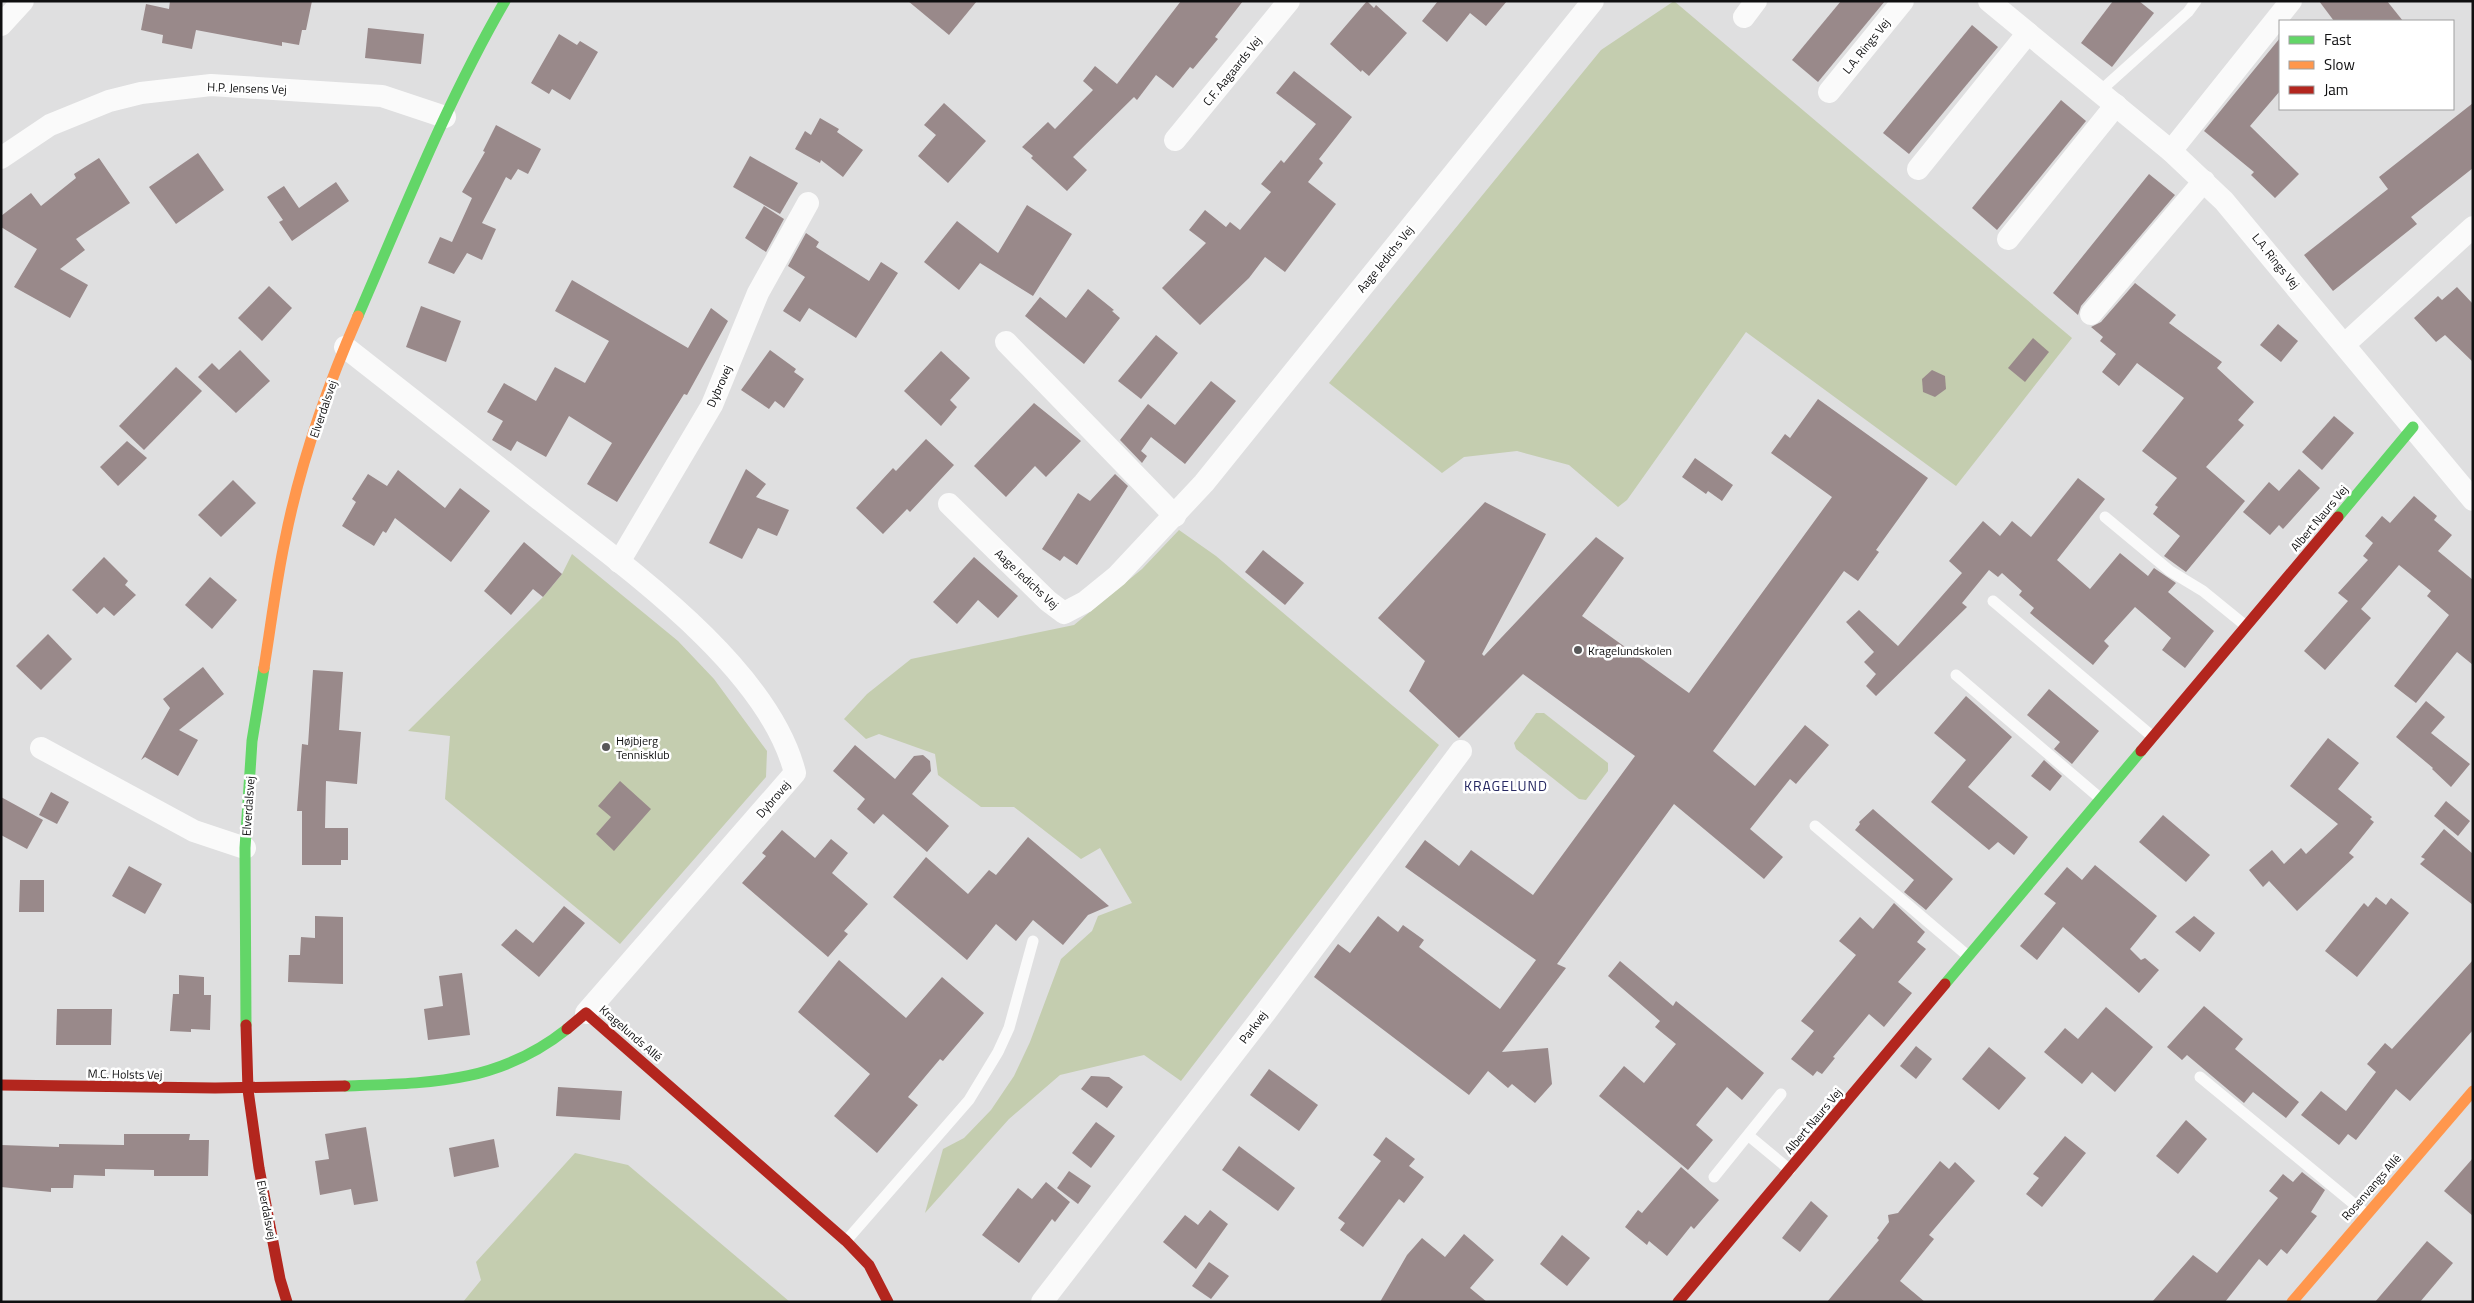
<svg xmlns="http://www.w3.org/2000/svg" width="2474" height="1303" viewBox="0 0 2474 1303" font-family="'Titillium Web',sans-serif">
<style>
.green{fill:#c4cdaf}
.building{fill:#99898a}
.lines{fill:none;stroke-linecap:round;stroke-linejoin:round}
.lane{stroke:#fafafa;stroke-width:11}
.street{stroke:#fafafa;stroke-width:22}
.fast{stroke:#63d668;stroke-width:11}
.slow{stroke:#ff974d;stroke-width:11}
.jam{stroke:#b3261e;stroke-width:11}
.poi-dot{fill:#585859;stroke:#fff;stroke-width:2}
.labels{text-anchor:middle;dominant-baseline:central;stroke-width:5;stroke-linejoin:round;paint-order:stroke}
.street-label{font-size:12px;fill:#0f0f10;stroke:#fff}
.poi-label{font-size:12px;fill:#0f0f10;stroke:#fff;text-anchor:start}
.neighbourhood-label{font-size:14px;letter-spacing:1px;fill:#262862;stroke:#fff}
</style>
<rect width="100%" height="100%" fill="#dfdfe0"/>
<!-- green -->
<g class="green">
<path d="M1674,1L2072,338L1956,486L1746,332L1627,500L1618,507L1569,465L1517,451L1464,457L1442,473L1329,383L1601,50Z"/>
<path d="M1179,530L1216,556L1439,745L1181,1081L1144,1055L1060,1075L1009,1119L925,1213L943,1149L964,1138L991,1110L1014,1076L1030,1042L1061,959L1092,931L1098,916L1132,903L1100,848L1081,859L1014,807H981L938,775L935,754L879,734L866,739L844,719L867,694L911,659L1074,625L1142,569Z"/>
<path d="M572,554L678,641L714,679L767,751L766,777L620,944L445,799L450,736L408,731L543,597L562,574Z"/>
<path d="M1536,713H1544L1608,763V771L1586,800L1579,799L1516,749L1514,743Z"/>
<path d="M575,1153L628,1165L790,1302H463L481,1280L476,1262Z"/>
</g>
<!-- building -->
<g class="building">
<path d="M170,1H312L306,30H302L299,45L282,42V46L196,30L192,49L162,43L163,35L141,30L146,4L169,9Z"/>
<path d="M908,1H977L949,35Z"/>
<path d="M1181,1H1243L1215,37L1218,39L1193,69L1190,67L1173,88L1156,75L1137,100L1134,97L1073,157L1087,170L1067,191L1031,158L1033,156L1022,147L1048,122L1055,129L1093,90L1083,81L1095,66L1117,84Z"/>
<path d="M1367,1L1374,8L1376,5L1407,33L1369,76L1362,70L1361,72L1330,44Z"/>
<path d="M1438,1H1507L1486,26L1470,13L1447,42L1422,21Z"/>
<path d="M1841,1H1885L1818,82L1792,60Z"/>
<path d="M2113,1H2139L2154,13L2112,67L2081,43Z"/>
<path d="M2319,1H2387L2403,21H2334Z"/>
<path d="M1972,25L1998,47L1909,154L1883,133Z"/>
<path d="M368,28L424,34L421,64L365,58Z"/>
<path d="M559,34L577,45L580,41L598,52L570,100L552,89L549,94L531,83Z"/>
<path d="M2280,38V91L2250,126L2299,174L2275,198L2251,175L2254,172L2204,131Z"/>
<path d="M1294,71L1352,117L1319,159L1323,163L1308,182L1336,204L1285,272L1265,257L1249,278L1200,325L1162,288L1206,243L1189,230L1205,210L1226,227L1230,222L1240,230L1271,192L1261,184L1281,160L1284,163L1316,124L1276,93Z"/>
<path d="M2061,100L2086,121L1997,230L1972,208Z"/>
<path d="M944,103L986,141L948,183L918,156L936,135L924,125Z"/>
<path d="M2473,103V168L2411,217L2417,224L2333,291L2304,255L2388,189L2379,177Z"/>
<path d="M820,118L839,129L837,132L863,150L843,177L821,160L820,163L795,149L805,131L811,135Z"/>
<path d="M496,125L541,149L528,174L518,169L511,180L506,177L482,223L496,229L482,260L467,253L454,274L428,263L440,237L452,242L472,198L462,192L485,152L483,151Z"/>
<path d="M198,153L224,190L176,224L149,187Z"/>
<path d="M750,156L798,183L780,214L733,187Z"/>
<path d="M99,158L130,203L76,239L85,250L60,269L88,285L70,318L14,287L37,249L1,227V216L31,193L41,206L76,178L74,174Z"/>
<path d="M2149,174L2175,195L2081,306L2078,315L2053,293Z"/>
<path d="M336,182L349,201L292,241L279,222L283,220L267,197L284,186L299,208Z"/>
<path d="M1027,205L1072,234L1033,296L980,263L959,290L924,262L957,221L998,253Z"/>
<path d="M764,206L784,219L766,252L745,238Z"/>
<path d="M806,233L819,242L816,247L869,281L881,262L898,273L856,338L809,308L800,322L783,311L805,277L788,266Z"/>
<path d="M572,280L688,348L711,308L728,321L687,395L684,394L617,502L587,484L612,443L569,416L546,457L517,441L511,451L492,440L503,421L487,412L504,383L536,401L555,367L585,383L609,341L555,311Z"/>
<path d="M2135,283L2176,315L2169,323L2222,362L2217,368L2254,402L2238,420L2244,425L2206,467L2245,501L2186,572L2164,556L2180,536L2153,514L2158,507L2155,505L2177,478L2142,451L2184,398L2137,363L2119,386L2102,372L2116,354L2100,341L2103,337L2091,327L2101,322Z"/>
<path d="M269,286L292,308L262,341L238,318Z"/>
<path d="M2457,287L2473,304V362L2445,335L2436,342L2414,318L2438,296L2442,300Z"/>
<path d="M1088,289L1114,310L1112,311L1120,318L1084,364L1025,316L1040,297L1066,318Z"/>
<path d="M421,306L461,321L446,362L406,347Z"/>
<path d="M2278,324L2298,341L2281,362L2260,345Z"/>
<path d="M1156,335L1178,353L1141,399L1118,381Z"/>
<path d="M2033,338L2049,352L2025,382L2008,368Z"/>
<path d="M240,350L270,381L236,413L198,377L212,363L219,370Z"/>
<path d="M770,350L796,369L794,372L804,379L784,408L775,401L769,409L741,390Z"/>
<path d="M941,351L970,378L950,400L957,407L941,426L904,391Z"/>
<path d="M176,367L202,391L144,450L119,426Z"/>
<path d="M1932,370L1945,376L1946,389L1935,397L1923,392L1922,379Z"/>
<path d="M1211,381L1236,401L1185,464L1151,437L1141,451L1147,456L1142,463L1120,440L1148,404L1175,425Z"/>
<path d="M1818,399L1928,478L1876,550L1879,552L1858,581L1844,571L1713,751L1755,786L1805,725L1829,745L1796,784L1790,779L1750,829L1783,857L1764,879L1674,804L1557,964L1566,968L1502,1052L1548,1048L1552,1084L1535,1103L1512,1084L1508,1088L1488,1071L1469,1095L1314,977L1338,944L1350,953L1378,916L1398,932L1403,925L1424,940L1419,947L1500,1009L1536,960L1405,867L1425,840L1459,866L1471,850L1533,895L1635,756L1523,674L1459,738L1409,691L1425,661L1378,618L1485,502L1546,534L1482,654L1484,656L1596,537L1624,558L1582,616L1689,693L1832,497L1771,453L1785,434L1790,438Z"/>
<path d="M1034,403L1081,441L1046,477L1035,466L1006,497L974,466Z"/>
<path d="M2334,416L2354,433L2322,470L2302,452Z"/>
<path d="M926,439L954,465L910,512L907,509L883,534L856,508L893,468L896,471Z"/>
<path d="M127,441L147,458L118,486L100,467Z"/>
<path d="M1695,458L1733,485L1722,501L1708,491L1706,494L1682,477Z"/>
<path d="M746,469L766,484L756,497L789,510L777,536L758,528L742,559L709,543Z"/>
<path d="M2299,469L2320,488L2283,529L2279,525L2270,535L2243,512L2269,482L2279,491Z"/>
<path d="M398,470L445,508L460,488L490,511L451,562L395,518L386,533L383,531L374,546L342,526L356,502L352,499L368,474L387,486Z"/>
<path d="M1115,474L1128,486L1077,565L1064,556L1060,561L1042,549L1078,493L1090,501Z"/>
<path d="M2078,478L2105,499L2057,560L2090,589L2120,553L2148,576L2154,568L2176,583L2168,592L2214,631L2185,668L2162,650L2171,638L2135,607L2104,641L2109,646L2093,665L2030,613L2034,608L2019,595L2022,591L2002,573L1998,577L1989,570L1962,603L1967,607L1876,696L1866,686L1876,674L1864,662L1874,652L1846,622L1859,610L1898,646L1962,573L1949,561L1983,521L2000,536L2012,521L2031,537Z"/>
<path d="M233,480L256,503L221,537L198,515Z"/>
<path d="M2414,496L2437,516L2434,520L2452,535L2438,551L2473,580V665L2457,652L2416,703L2394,686L2449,615L2427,596L2431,591L2399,565L2361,609L2371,618L2325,670L2304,651L2348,601L2338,593L2368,560L2363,556L2373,543L2365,536L2382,516L2390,523Z"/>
<path d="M524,542L562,574L543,597L533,589L511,615L484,591Z"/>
<path d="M1263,550L1304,583L1285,605L1245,572Z"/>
<path d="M104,557L128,581L125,585L136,595L114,616L104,607L97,614L72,590Z"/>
<path d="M974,557L1018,596L998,618L978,600L957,624L933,602Z"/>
<path d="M210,577L237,600L212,629L185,605Z"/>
<path d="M48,634L72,659L41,690L16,666Z"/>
<path d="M203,667L224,694L179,730L198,740L178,776L145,757L141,760L170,708L163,699Z"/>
<path d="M313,670L343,672L339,730L361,732L357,784L326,781L325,828H348V860H341V865H302V811H297L302,744L308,745Z"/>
<path d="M2049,689L2099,731L2072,764L2054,749L2060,742L2027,715Z"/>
<path d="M1966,696L2012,737L1968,787L2028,837L2014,855L1998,842L1989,850L1931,802L1966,760L1934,733Z"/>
<path d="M2426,701L2445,717L2431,733L2470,764L2451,787L2432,769L2433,768L2396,737Z"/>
<path d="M2328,738L2359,763L2338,789L2372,817L2370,819L2374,822L2349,853L2354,857L2297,911L2269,881L2263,887L2249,870L2272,850L2284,864L2301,848L2306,854L2338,824L2290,786Z"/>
<path d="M855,745L895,779L914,756L923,755L930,761L931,771L912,794L949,826L927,852L883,814L874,824L857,809L865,799L833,771Z"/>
<path d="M2044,760L2062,776L2050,791L2031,776Z"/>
<path d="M620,781L651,809L614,851L596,834L611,817L598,806Z"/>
<path d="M51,792L69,802L57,824L39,815Z"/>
<path d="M1,797L43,820L27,849L1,835Z"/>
<path d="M2446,801L2470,821L2458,836L2434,816Z"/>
<path d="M1873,809L1953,879L1926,910L1904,892L1914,880L1855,830L1860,824L1859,822Z"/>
<path d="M2163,815L2210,855L2186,882L2139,842Z"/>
<path d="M2444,829L2473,854V905L2420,864L2425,859L2421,857Z"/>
<path d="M782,830L815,858L831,839L848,853L832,873L868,904L844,931L848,934L828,957L742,883L766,856L762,853Z"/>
<path d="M1028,837L1109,906L1088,915L1063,945L1033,920L1016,941L996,924L967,960L893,897L926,857L968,894L989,870L996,875Z"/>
<path d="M2095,865L2157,916L2130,949L2141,960L2145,958L2159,970L2139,993L2063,927L2037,960L2020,946L2056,903L2044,894L2067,867L2082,880Z"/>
<path d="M129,866L162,884L145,914L112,896Z"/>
<path d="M20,880H44V912H19Z"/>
<path d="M2376,897L2386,905L2391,898L2409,913L2357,977L2325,951L2364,903L2368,907Z"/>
<path d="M1894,903L1925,932L1917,942L1926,949L1898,982L1912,993L1884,1027L1869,1014L1833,1057L1835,1058L1822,1074L1817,1071L1813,1076L1791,1059L1814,1031L1801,1021L1856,955L1839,941L1860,917L1873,929Z"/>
<path d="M564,906L585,923L539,977L501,945L516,929L533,943Z"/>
<path d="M315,916L343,917V984L288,982L289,955H300L301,937L315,938Z"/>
<path d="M2194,916L2215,933L2200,952L2175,932Z"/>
<path d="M839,960L906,1018L942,977L984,1013L943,1061L940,1059L908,1097L918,1105L877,1153L834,1116L870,1074L798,1012Z"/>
<path d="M2473,960V1030L2410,1101L2396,1089L2356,1140L2348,1134L2339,1145L2301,1115L2321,1091L2346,1111L2376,1072L2367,1064L2385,1043L2392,1049Z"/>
<path d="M1620,961L1673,1006L1676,1001L1764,1073L1742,1100L1727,1087L1696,1125L1713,1140L1688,1170L1599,1096L1624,1066L1644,1083L1676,1044L1655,1027L1660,1021L1608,976Z"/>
<path d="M462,973L470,1035L428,1040L424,1009L443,1006L439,976Z"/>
<path d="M179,975L204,977V995H211L210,1030L191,1029V1032L170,1031L173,994H179Z"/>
<path d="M2204,1006L2243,1039L2235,1049L2299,1102L2286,1118L2253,1092L2244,1103L2187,1055L2182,1060L2167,1047Z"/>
<path d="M2106,1007L2153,1047L2115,1092L2092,1072L2082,1084L2044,1052L2065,1028L2078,1039Z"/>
<path d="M57,1009H112L111,1045H56Z"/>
<path d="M1916,1046L1932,1059L1916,1079L1900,1066Z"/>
<path d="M1989,1047L2026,1078L1999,1110L1962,1079Z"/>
<path d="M1269,1069L1318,1105L1299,1131L1250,1095Z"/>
<path d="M1091,1076L1109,1077L1123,1087L1107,1108L1081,1089Z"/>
<path d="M558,1087L622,1091L620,1120L556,1116Z"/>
<path d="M2186,1120L2207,1139L2178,1174L2156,1156Z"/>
<path d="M1096,1122L1115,1136L1091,1168L1072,1153Z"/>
<path d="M366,1127L378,1201L354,1205L351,1189L320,1195L315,1161L329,1159L325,1134Z"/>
<path d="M124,1134H190L189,1140H209L208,1176H154V1170L105,1169V1176L74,1175L73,1188H51V1192L1,1187V1145L59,1147V1144L124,1145Z"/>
<path d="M2065,1136L2086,1153L2042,1207L2026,1194L2039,1178L2033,1174Z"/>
<path d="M1386,1137L1415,1159L1409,1166L1424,1177L1404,1203L1399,1199L1363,1247L1340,1230L1345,1223L1338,1218L1381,1161L1373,1155Z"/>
<path d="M494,1139L499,1167L454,1177L449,1148Z"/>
<path d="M1239,1146L1295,1188L1278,1211L1222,1170Z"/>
<path d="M2473,1158V1216L2444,1191Z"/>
<path d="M1940,1161L1949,1169L1955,1162L1975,1181L1929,1235L1934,1239L1900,1281L1925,1302H1827L1879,1240L1877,1238L1889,1222L1888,1215L1898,1213Z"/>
<path d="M1681,1167L1719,1200L1694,1229L1691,1226L1667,1256L1649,1241L1647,1245L1625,1227L1638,1210L1642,1213Z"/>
<path d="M1069,1171L1091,1186L1078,1204L1057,1188Z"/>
<path d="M2302,1172L2325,1190L2311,1212L2317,1216L2287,1254L2281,1249L2267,1266L2259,1259L2225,1302H2152L2193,1255L2217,1273L2278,1198L2269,1191L2283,1174L2293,1182Z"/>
<path d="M1046,1182L1070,1202L1055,1222L1052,1219L1019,1263L982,1235L1018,1188L1032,1199Z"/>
<path d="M1811,1201L1828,1216L1800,1252L1782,1238Z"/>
<path d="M1210,1210L1228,1224L1196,1269L1163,1242L1185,1215L1198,1225Z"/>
<path d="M1464,1234L1494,1260L1470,1288L1487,1302H1380L1407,1255L1422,1238L1445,1257Z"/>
<path d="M1562,1235L1590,1258L1567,1286L1540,1264Z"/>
<path d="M2427,1241L2453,1263L2420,1302H2375Z"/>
<path d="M1209,1262L1229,1276L1211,1299L1192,1286Z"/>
</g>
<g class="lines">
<!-- lane -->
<g class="lane">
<path d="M2099,92L2188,12L2196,1"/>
<path d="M2105,517L2170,571L2203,591L2246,626"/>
<path d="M1993,601L2153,737"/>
<path d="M1956,675L2101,799"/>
<path d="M1815,826L1968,956"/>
<path d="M2200,1077L2366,1214"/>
<path d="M1749,1136L1790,1170"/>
<path d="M1714,1177L1781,1094"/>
<path d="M846,1241L969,1100L998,1052L1009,1028L1033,941"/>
</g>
<!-- street -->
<g class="street">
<path d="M1989,1L2171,151L2224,201L2473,500"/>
<path d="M1744,17L1756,1"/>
<path d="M1,25L23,1"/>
<path d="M1829,92L1903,1"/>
<path d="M1175,140L1289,1"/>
<path d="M2171,151L2291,1"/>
<path d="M1,158L50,125L109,101L141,93L211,85L382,96L445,117"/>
<path d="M1918,169L2028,33"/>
<path d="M2008,239L2116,105"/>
<path d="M2091,314L2204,181"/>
<path d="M1006,342L1175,516"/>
<path d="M2345,344L2473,227"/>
<path d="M345,347C408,397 472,446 535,496C620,563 768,665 795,773L586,1013"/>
<path d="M949,504L1048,601L1064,613L1085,602L1117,576L1204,483L1593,1"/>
<path d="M619,562L712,405L758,293L808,203"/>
<path d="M41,748L194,831L245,848"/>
<path d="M1042,1302L1265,1013L1461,751"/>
</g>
<!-- fast -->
<g class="fast">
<path d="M358,316C404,210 447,101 505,1"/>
<path d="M2338,517L2413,427"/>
<path d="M1945,984L2141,751"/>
<path d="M246,1025L245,848L252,741L264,668"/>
<path d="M345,1086C430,1083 498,1084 567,1029"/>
</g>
<!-- slow -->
<g class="slow">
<path d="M264,668C271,625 276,582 285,540C300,464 327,387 358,316"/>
<path d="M2292,1302L2473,1091"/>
</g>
<!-- jam -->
<g class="jam">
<path d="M2141,751L2338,517"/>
<path d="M246,1025L248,1090L259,1168L280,1279L287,1302"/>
<path d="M567,1029L586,1013L846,1241L869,1265L888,1302"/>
<path d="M1,1085L215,1088L345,1086"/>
<path d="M1678,1302L1945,984"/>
</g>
</g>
<!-- markers -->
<g class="poi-dot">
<circle cx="1578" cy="650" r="5"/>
<circle cx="606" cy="747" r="5"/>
</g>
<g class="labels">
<!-- street labels -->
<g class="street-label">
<text transform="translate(1866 46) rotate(-51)">L.A. Rings Vej</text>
<text transform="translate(1232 71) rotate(-51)">C.F. Aagaards Vej</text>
<text transform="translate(247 88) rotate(2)">H.P. Jensens Vej</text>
<text transform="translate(1385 259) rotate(-51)">Aage Jedichs Vej</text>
<text transform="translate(2276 261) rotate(51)">L.A. Rings Vej</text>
<text transform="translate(719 386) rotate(-66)">Dybrovej</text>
<text transform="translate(323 409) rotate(-71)">Elverdalsvej</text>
<text transform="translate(2319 518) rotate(-50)">Albert Naurs Vej</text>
<text transform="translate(1027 579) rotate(43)">Aage Jedichs Vej</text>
<text transform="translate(773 799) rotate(-49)">Dybrovej</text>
<text transform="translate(248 806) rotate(-86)">Elverdalsvej</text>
<text transform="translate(1253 1027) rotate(-53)">Parkvej</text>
<text transform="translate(631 1033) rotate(41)">Kragelunds Allé</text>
<text transform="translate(125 1074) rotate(1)">M.C. Holsts Vej</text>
<text transform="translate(1813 1121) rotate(-50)">Albert Naurs Vej</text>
<text transform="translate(2371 1187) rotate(-49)">Rosenvangs Allé</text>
<text transform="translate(267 1210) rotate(79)">Elverdalsvej</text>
</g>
<!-- poi labels -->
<g class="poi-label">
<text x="1588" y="650">Kragelundskolen</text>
<text x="616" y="740">Højbjerg<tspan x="616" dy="14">Tennisklub</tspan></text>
</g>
<!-- neighbourhood labels -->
<g class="neighbourhood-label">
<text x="1506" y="785">KRAGELUND</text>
</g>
</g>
<!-- border -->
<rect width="2474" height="1303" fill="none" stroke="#0f0f10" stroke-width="5"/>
<!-- legend -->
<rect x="2279" y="20" width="175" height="90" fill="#ffffff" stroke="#9f9f9f"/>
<rect x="2289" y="36" width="25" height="8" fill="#63d668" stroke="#9f9f9f"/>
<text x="2324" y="45" font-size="15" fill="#0f0f10">Fast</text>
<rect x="2289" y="61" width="25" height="8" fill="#ff974d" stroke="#9f9f9f"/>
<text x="2324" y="70" font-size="15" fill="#0f0f10">Slow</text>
<rect x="2289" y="86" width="25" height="8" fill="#b3261e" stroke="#9f9f9f"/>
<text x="2324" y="95" font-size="15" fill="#0f0f10">Jam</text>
</svg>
